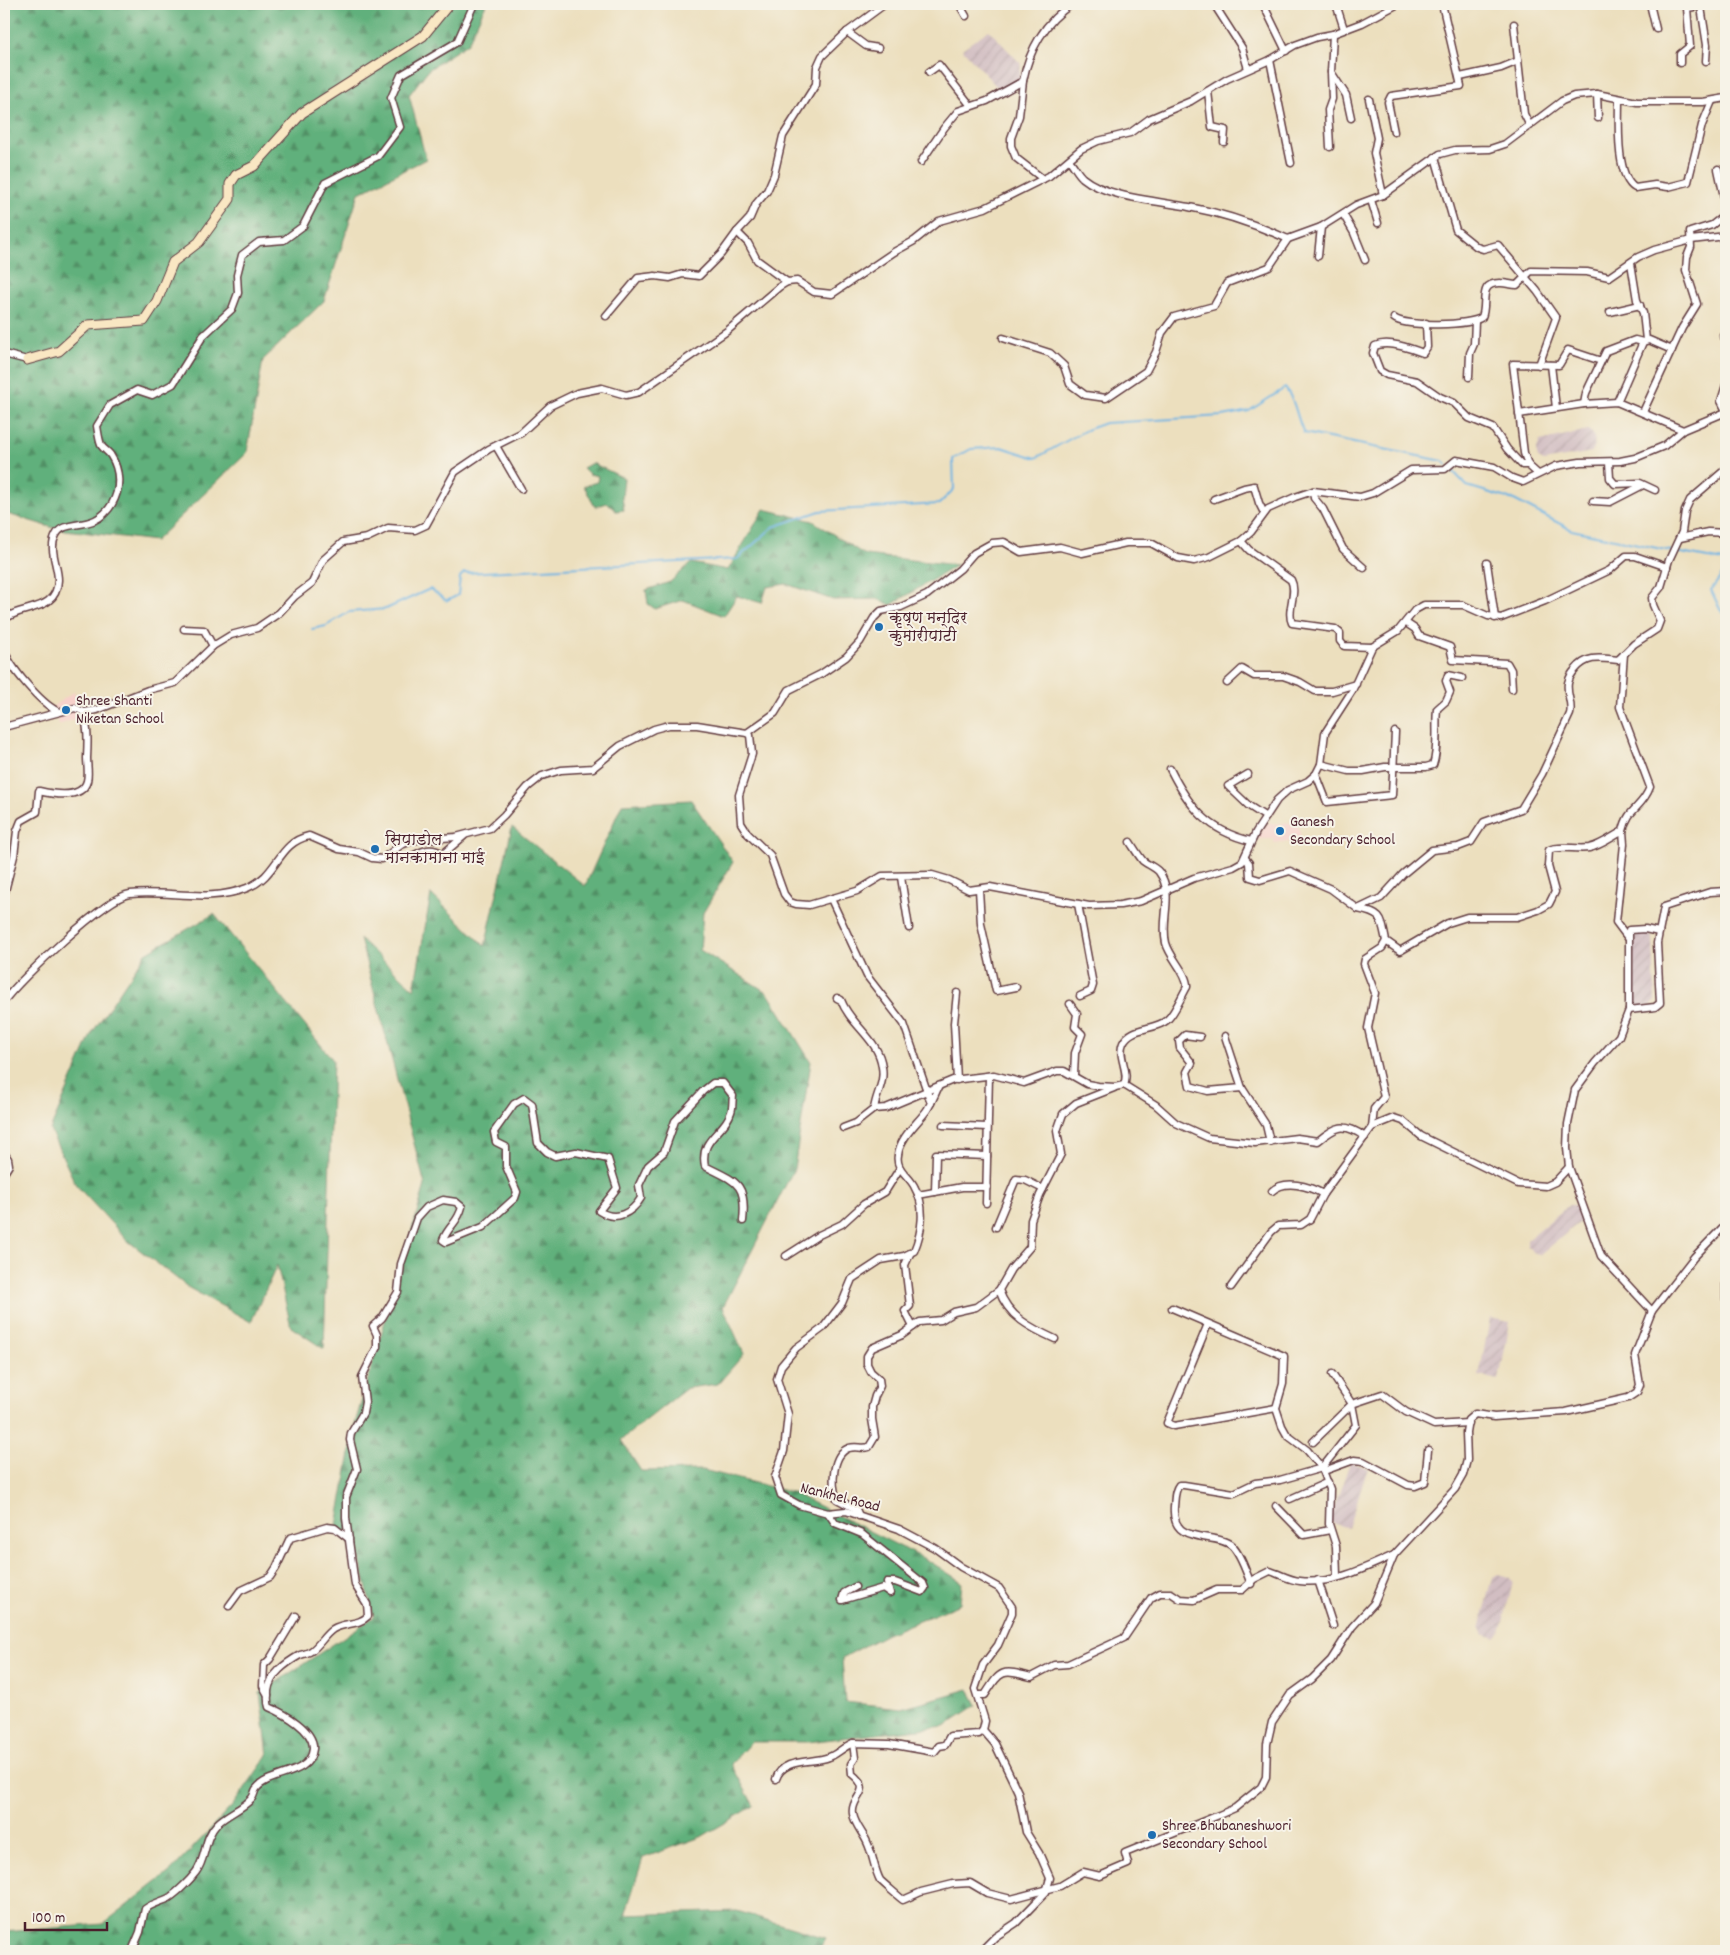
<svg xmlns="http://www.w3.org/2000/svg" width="1730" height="1955" viewBox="0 0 1730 1955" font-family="Dekko,'Playpen Sans Deva',sans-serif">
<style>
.built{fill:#f7d0ca}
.industrial{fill:url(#industrial-furrows)}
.forest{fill:url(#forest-firs);stroke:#556853}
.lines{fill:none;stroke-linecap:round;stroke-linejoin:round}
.stream{stroke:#6bb3e3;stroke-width:2}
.minor-casing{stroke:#623c41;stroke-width:9}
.secondary-casing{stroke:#623c41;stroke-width:11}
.minor{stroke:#fff;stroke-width:6}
.secondary{stroke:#f9e7c3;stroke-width:9}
.poi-dot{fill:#1f6fb2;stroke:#f7f3e8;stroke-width:2}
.labels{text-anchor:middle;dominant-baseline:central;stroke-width:4;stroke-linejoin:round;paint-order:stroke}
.poi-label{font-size:16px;fill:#4a1f2b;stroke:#f7f3e8;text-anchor:start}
.street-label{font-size:16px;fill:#4a1f2b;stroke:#f7f3e8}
</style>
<defs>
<pattern id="industrial-furrows" width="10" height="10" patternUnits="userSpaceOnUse" patternTransform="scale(1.25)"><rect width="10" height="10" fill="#d2bec2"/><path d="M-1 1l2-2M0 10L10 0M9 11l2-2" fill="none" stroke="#b6a3a7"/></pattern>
<pattern id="forest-firs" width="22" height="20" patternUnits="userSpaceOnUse" patternTransform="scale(1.25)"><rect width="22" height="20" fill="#60b07b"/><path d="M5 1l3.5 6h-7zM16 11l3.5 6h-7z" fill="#518f65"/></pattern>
</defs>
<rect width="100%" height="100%" fill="#f7f3e8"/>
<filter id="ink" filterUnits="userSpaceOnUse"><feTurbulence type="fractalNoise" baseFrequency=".02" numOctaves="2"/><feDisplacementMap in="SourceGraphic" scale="10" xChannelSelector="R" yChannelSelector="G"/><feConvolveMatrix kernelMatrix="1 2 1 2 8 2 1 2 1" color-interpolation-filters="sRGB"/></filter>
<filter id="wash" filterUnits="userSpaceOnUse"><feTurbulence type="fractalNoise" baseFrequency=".0096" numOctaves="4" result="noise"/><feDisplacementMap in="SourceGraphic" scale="20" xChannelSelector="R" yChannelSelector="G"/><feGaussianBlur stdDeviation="1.12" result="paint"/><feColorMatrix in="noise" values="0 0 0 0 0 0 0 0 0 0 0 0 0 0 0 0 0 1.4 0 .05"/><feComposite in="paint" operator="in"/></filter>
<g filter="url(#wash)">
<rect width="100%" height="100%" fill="#ecdfbe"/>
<!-- built -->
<g class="built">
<path d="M74,692L80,717L59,725L53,706Z"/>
<path d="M1298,823L1302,843L1290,845L1289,841L1274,843V839H1256L1265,824Z"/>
</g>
<!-- industrial -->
<g class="industrial">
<path d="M989,30L1021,64L1019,85L1011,90L997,87L962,49Z"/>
<path d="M1588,430L1593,434L1595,441L1592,452L1544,461L1538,458L1536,451L1540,441Z"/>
<path d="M1643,931L1649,933L1653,938L1655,1002L1650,1006L1638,1007L1634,1001L1632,937L1636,933Z"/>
<path d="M1569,1205H1574L1579,1209L1582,1214V1220L1540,1255L1535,1254L1527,1246V1240Z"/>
<path d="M1490,1318L1510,1322L1499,1380L1479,1376Z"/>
<path d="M1350,1462L1368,1468L1348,1528L1329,1522Z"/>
<path d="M1498,1574L1509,1577L1513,1582L1500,1634L1495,1638L1483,1634L1480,1629L1493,1577Z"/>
</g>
<!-- forest -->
<g class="forest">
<path d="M4,4H486L468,43L428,70L409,95L426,159L359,193L324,301L263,360L247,453L155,541L57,529L4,513Z"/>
<path d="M592,463L624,478L622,497L624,510L616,511L607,503L595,507L584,486L597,482L598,476L589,474L583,468Z"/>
<path d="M764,509L813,521L865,555L957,565L891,605L877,599L833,600L786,584L767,587L762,603L737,596L724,616L683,600L655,609L648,604L646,590L670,582L691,563L728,570Z"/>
<path d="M691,800L733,862L703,913L700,950L768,993L811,1062L794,1169L723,1307L744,1354L718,1384L687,1388L621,1440L641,1471L703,1470L791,1492L929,1561L962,1582L960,1604L887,1634L842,1658L845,1702L901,1708L969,1689L977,1705L945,1726L808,1742H751L731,1764L754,1806L701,1837L643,1858L625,1915L737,1911L826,1938L818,1951H4V1932L103,1924L171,1871L233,1805L268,1755L260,1693L374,1617L359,1558L337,1525L356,1420L425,1185L360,939L414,989L431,894L485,946L512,827L585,886L622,804Z"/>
<path d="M214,914L333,1060L324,1349L291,1327L277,1265L251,1322L189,1288L128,1241L76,1185L50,1130L92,1033L146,953Z"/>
</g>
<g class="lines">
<!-- stream -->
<g class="stream">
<path d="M1450,468L1467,486L1514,500L1572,530L1671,551"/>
<path d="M1676,552L1723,561L1725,571L1711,590L1720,609L1726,616"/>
<path d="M312,629L326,626L349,612L386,609L430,589L447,601L458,595L460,577L464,573L737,559L773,527L820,511L939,504L954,489L953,459L971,449L1001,447L1036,458L1086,430L1105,423L1223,416L1249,411L1285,388C1296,401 1296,417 1304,433L1443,461L1447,465"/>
</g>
</g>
</g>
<g filter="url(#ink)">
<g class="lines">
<!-- minor casing -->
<g class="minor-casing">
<g id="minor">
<path d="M959,4L966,16"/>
<path d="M1225,4L1217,9L1242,48L1248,69"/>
<path d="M1263,4L1286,51"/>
<path d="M1336,4L1344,29"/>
<path d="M1650,4L1656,29"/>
<path d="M1701,7L1707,45L1706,61"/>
<path d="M1514,24L1524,114L1530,126"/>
<path d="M847,32L866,46L878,48"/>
<path d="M1333,34L1331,72L1346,95L1351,118"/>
<path d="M1270,60L1291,163"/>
<path d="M1680,63V54L1690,46L1687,8L1715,4"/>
<path d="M929,72L939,65L971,106"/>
<path d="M1460,77L1501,68L1518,61"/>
<path d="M1023,81L1019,116L1011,138V146L1016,158L1043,179"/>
<path d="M1208,91L1212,127L1225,130L1224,142"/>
<path d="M1597,94L1598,118"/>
<path d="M1369,99L1377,138L1374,153L1383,195"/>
<path d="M1619,99C1619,120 1615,176 1635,188L1655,185L1668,187L1688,182L1702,125L1712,101"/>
<path d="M1394,132L1388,102L1391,96L1461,86L1442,4"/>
<path d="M1330,147L1328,110L1332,99L1331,72"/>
<path d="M1435,157L1456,230L1477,247L1483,249L1498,245L1537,291L1556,318L1539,365"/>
<path d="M1069,160C1074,165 1077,173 1083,178C1107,198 1159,201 1189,207C1222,213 1257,225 1288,239L1321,227L1356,205L1383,195L1440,154L1455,150L1490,149L1505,144L1562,101L1574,96L1597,94L1637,102H1703L1726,98"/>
<path d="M921,162L944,128L958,111L987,101L1023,81C1029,50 1045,21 1072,4"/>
<path d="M1718,169L1726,206"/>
<path d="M1371,200L1378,223"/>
<path d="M1343,214L1354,233L1365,260"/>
<path d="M737,232L748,243L757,260L787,282"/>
<path d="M1318,256L1321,227"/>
<path d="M1631,263L1637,300L1643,313L1646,340"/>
<path d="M1610,312L1640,305"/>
<path d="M606,316L638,278L655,276L670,278L683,274L699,276L721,254L737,232L750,218L756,204L767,191L774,175L783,136L816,84L817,67L822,56L847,32L885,4"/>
<path d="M1394,318C1405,327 1471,326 1482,317C1488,303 1477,282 1501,283C1506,283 1512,285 1517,285L1531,271L1587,272L1609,277L1638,257L1654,250L1691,240L1726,236"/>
<path d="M1426,323L1427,347L1423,353C1410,348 1388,340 1375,346L1373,353L1380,371L1387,375L1417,381L1440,397L1454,403L1469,418L1493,428L1507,449L1522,465H1528"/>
<path d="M1723,336L1726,338"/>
<path d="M1003,338L1050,353L1064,366L1070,384L1085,395L1106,398L1146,371L1156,352L1162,333L1174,317L1214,306L1227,283L1269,267L1288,239"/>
<path d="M4,354L27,360"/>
<path d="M1551,365L1556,408"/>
<path d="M1469,377L1470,353L1474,344L1475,321"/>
<path d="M1726,385L1721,401L1726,411"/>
<path d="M1617,402L1643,342L1649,340L1672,350"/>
<path d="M1584,404L1586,393L1606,351L1635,340L1643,342"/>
<path d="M1643,412L1682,328L1697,304L1686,270L1687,257L1691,247L1690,232L1712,225L1726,214"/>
<path d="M1519,414L1584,404L1617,402L1683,430"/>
<path d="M496,446L521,489"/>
<path d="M1609,462L1610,478L1615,484L1640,483L1655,490"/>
<path d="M1538,474L1528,465L1524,453L1513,364L1559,365L1568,350L1601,361"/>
<path d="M1313,491L1314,498L1323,509L1343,549L1364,568"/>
<path d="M1214,499L1244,488L1254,486L1259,503L1264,513"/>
<path d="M1593,501L1610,502L1643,485"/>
<path d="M1680,538L1708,532L1726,533"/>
<path d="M1241,541L1249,550L1291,580C1298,593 1286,610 1292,623L1335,629L1340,633V641L1344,646L1372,647"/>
<path d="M1487,563L1495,618"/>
<path d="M4,620C20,604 57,614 58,580C58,565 48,549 56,535C65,517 94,534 112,504C121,489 120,470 111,456C109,452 103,449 101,445C99,440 98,432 97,426L110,405L137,390L152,395L173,384L203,336L232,309L238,293L237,275L242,255L259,242L284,240L303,226L325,183L378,156L400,127L391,98L401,75L457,42L474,4"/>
<path d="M1406,623L1415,629L1419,636L1450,647L1453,660L1507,663L1511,670L1512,689"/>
<path d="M184,629L204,630L213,646"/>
<path d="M4,649C9,667 41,703 57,711"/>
<path d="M1227,683L1242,669L1254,676H1283L1300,682L1315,691H1332L1356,684"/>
<path d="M4,727L75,708L84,712L97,710L148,690L175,683L213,646L231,635L257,628L279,613L295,596L312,583L323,560L343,542L367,538L388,528L415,530L426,525L455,472L489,449L521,433L550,406L577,393L602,388L626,395L639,392L727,331L779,287L787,282L797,281L814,292L832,294L894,252L914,241L939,221L985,208L1049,176L1081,149L1098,141L1130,133L1149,119L1191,101L1227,79L1270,60L1295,45L1317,37L1333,34L1362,23L1398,4"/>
<path d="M747,733L775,713L789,690L821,674L846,657L860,642L874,618L881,611L901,607L927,595L960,569L974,553L992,543L1004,542L1021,552L1060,547L1082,553L1126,543H1151L1178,558L1194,561L1209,557L1241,541L1251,532L1268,509L1295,497L1313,491L1360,497L1373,493L1411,470L1445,469L1456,460L1494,467L1512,478L1523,482L1556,466L1580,462L1620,461L1635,458L1664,446L1683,430L1726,412"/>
<path d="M1321,764L1349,771H1363L1385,767H1426L1433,765C1439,748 1435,727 1437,709L1446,701L1450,692L1446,681L1448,675L1462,678"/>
<path d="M1170,769C1189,807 1208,831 1251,841"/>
<path d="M1248,774L1228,786L1249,806L1266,817"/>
<path d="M1316,774L1327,802L1392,795L1395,732"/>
<path d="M1623,831L1624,844L1616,922L1628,938"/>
<path d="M1245,858L1249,863L1250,877L1260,880L1290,871L1331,889L1358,909L1381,898L1403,874L1432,850L1458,847L1471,842L1484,822L1521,809L1542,774L1570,714C1573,703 1566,695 1568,683C1569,679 1572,673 1575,670C1587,655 1600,658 1618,660L1634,644L1657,629L1660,621L1653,605L1652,598L1661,587L1669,560L1682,532L1685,511L1690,500L1726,469"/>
<path d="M407,859C421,852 429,845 443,854L464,836"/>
<path d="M901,877L909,928"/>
<path d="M979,889L981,924L996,991L1016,987"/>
<path d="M4,895L14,856L17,831L21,821L37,812L39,791C52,794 82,800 87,781C89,774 87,765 87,758C88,739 88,731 84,712"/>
<path d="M831,899L867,976L904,1024L931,1103"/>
<path d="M1078,904L1093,985L1091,991L1080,996"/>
<path d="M1358,909C1382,914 1381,917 1386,941L1400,951L1448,923L1467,917H1517L1538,910L1549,904L1555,892L1548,866L1549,850C1560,845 1576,850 1589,848C1600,846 1612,837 1623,831C1628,807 1642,809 1650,787L1620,707L1624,654"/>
<path d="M957,993L954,1023L957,1080"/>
<path d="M837,998L841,1000C850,1025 879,1039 882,1067C885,1082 876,1094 874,1109L886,1108L953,1080L994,1075L1024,1083L1057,1071H1064L1087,1084L1098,1086L1115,1087L1124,1085"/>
<path d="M4,1001C19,980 106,897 130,894C170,890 208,903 247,888C279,875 277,843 309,836L339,849L359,852L372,858L382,859L401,845L414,840L456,837L490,828L504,815L528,787L542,776L561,770L593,768L620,746L654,729L669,725H697L747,733L750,735L752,754L739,795L741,823L748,834L770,855L784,894L790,902L796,904L809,905L857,891L882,876L932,875L949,880L969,890L990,887L1089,906L1120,905L1141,901L1194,878L1233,867L1242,862L1256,832L1277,800L1288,790L1308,781L1316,774L1321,764L1325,733L1352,691L1372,647L1398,631L1415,610L1424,605H1463L1488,616L1501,618L1545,601L1610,570L1626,556H1635L1667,567"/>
<path d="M1070,1004L1077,1014L1075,1027L1082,1034L1075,1053L1074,1075"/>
<path d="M1629,1010L1655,1007L1660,1003L1657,943L1664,907L1710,892L1726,891"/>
<path d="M1225,1036L1242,1088L1266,1125L1270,1142"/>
<path d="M1200,1037L1185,1035L1179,1041L1180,1048L1192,1063L1187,1072L1190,1086L1208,1091L1242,1088"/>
<path d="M1124,1085C1130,1071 1117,1057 1123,1043C1131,1026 1154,1031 1167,1020C1175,1013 1181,997 1187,987C1188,974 1170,958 1166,943C1160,919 1175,894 1159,872C1155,867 1148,865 1143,861C1138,855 1134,848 1130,842"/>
<path d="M1124,1085L1156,1105L1176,1123L1209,1138L1255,1143L1297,1138L1318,1141C1336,1126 1344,1122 1365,1137"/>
<path d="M939,1086C935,1094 932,1102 927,1110C917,1124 900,1137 898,1155C895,1170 910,1176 915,1188C926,1207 922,1232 914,1251L904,1256L881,1260L852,1279L842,1303L823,1328L796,1348L781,1366L777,1379L788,1414L784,1451L775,1477L781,1495L799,1505L828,1513L846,1511L899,1529L935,1548L961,1567L999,1588L1012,1607V1613L998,1645L983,1665L975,1689L985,1721L983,1730L995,1744L1018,1792L1026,1832L1039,1853L1050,1878L1046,1892L1016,1923L995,1937L981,1951"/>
<path d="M943,1125L987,1127"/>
<path d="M1372,1127L1394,1118L1403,1121L1421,1136L1518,1184L1546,1186L1555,1182L1569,1167"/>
<path d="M843,1128L856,1123L874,1109"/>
<path d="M4,1153L8,1159L9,1165L4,1173"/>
<path d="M1272,1191C1285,1179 1309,1186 1323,1194"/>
<path d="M935,1192L936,1154L987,1156"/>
<path d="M918,1195L962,1187H987"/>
<path d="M986,1203L989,1076"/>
<path d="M996,1227L1016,1179L1025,1180L1043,1189"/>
<path d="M910,1254L905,1265L910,1306L905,1311L913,1327"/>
<path d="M786,1256L819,1235L842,1224L864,1204L885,1192L900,1168"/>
<path d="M1726,1283V1299"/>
<path d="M1231,1287L1271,1232L1278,1226L1301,1225L1310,1219L1323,1194L1372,1127L1374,1109L1384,1097L1368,1028L1375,993L1364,964L1365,959L1382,948L1386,941"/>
<path d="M1172,1308L1284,1356L1283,1384L1276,1408L1282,1426L1287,1435L1307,1450L1322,1468L1280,1480L1255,1483L1234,1493L1184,1485H1179C1174,1491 1175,1499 1174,1507C1171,1547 1216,1531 1232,1546C1241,1555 1246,1572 1251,1584"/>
<path d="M1652,1311L1601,1256L1569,1167L1567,1148L1568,1124L1575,1090L1595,1063L1619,1036L1629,1010V930L1645,929L1659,932"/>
<path d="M1208,1324L1167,1423L1174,1426L1276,1408"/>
<path d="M1055,1339C1031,1328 1008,1317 999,1290L1011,1269L1030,1247L1031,1220L1040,1195L1061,1154L1057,1131L1063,1114L1076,1103L1114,1088"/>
<path d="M1332,1374L1352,1404L1356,1425L1322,1468L1330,1489L1329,1524L1336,1546L1337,1576"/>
<path d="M1313,1442L1352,1404L1382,1394L1406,1412L1434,1425L1468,1423"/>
<path d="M1324,1471L1354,1460L1363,1461L1408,1485L1415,1486L1425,1482L1428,1450"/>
<path d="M1290,1499L1328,1482"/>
<path d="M1276,1506L1304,1535L1330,1530"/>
<path d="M828,1513L835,1523L862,1534L923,1583L925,1588L922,1592L895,1582H887L890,1593L883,1588L842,1600L844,1593L855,1587"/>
<path d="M859,1516L856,1509L837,1499C831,1485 832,1454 849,1448C856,1446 862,1449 869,1447L875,1437L872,1419V1407L875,1396L880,1386L879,1379L871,1372L867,1364V1356L872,1348L902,1335L920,1322L941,1320L954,1312L976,1307L999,1290"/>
<path d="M1318,1580L1333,1626"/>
<path d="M229,1606L240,1591L270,1577L276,1568L290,1538L327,1527L335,1528L349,1539"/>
<path d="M268,1695L263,1686L264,1665L270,1659L296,1616"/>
<path d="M978,1695H985C1001,1670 1001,1669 1031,1677L1054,1665L1068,1664L1124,1638L1151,1598L1160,1593H1171L1180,1599L1194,1600L1217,1590H1242L1254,1579L1270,1571C1280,1574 1289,1580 1300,1581C1332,1585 1365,1568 1394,1555"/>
<path d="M983,1730L979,1734L950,1736L945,1745L939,1746L934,1752L889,1744L853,1743L855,1758L851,1764L852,1774C875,1792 850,1796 853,1814C855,1825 863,1833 867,1842C873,1854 874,1869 880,1880C882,1882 899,1897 903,1900L921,1892L953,1884L970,1883L987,1893L1011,1899L1060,1886L1083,1872L1100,1876L1128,1864L1125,1853L1219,1815L1235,1808L1261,1787L1266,1777L1267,1744L1272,1722L1290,1695L1312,1679L1331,1660L1352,1627L1374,1603L1394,1555L1455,1489L1463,1475L1467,1460L1466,1432L1468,1420L1475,1414L1494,1417L1566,1412L1628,1398L1637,1392L1640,1385L1635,1355L1652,1311L1694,1257L1726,1224"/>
<path d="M776,1779C783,1757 812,1764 829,1757C836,1755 843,1747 853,1743"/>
<path d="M132,1951L140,1932L145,1909C153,1903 161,1902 169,1898C178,1892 190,1880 196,1872C207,1857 203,1839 217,1824C227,1814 244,1808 251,1799C254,1797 254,1792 256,1789C269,1771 310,1777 313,1749C315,1730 283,1713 269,1707C267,1702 268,1697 268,1691C270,1674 286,1663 300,1655C304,1654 308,1653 311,1651C319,1646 324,1635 333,1629C345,1622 358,1626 368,1616L367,1604L355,1585L346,1518V1497L357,1469L350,1440L351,1433L363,1413L365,1402L362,1377L377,1347V1335L373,1326L382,1318L398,1292L401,1264L417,1218L427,1207L443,1200L456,1202L462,1207C458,1223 449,1225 443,1240L446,1242L483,1227L515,1198L517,1192L506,1166V1147L496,1142L494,1132L514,1104L524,1098L532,1104L538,1143L547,1152L555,1156L576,1152L608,1159L617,1188L599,1211C616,1222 632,1213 641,1198L639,1185L648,1166L664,1152L675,1121L703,1091L713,1083H723L733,1096C732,1101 733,1107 731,1112C725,1133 699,1138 705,1166C737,1182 747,1183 743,1221"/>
</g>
</g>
<!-- secondary casing -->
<g class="secondary-casing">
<path id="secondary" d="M27,360L59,351L88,325L144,321L157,301L173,262L199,242L230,199V184L236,175L254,166L302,113L423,36L449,4"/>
</g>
<!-- minor -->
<use href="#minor" class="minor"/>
<!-- secondary -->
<use href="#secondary" class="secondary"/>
</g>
</g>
<!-- markers -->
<g class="poi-dot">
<circle cx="879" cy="627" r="5"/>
<circle cx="66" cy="710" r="5"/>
<circle cx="1280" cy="831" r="5"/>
<circle cx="375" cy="849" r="5"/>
<circle cx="1152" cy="1835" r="5"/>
</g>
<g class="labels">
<!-- poi labels -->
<g class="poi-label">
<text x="889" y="618">कृष्ण मन्दिर<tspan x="889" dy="18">कुमारीपाटी</tspan></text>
<text x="76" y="701">Shree Shanti<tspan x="76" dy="18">Niketan School</tspan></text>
<text x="1290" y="822">Ganesh<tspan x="1290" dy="18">Secondary School</tspan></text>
<text x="385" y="840">सिपाडोल<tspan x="385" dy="18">मानकामाना माई</tspan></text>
<text x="1162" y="1826">Shree Bhubaneshwori<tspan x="1162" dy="18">Secondary School</tspan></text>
</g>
<!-- street labels -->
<g class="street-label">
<text transform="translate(840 1498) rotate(14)">Nankhel Road</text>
</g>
</g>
<!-- margin -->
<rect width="1730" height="1955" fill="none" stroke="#f7f3e8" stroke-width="20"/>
<!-- scale -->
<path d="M25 1922v8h82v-8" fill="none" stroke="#4a1f2b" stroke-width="2.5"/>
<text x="32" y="1922" font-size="15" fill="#4a1f2b" stroke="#f7f3e8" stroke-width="4" paint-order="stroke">100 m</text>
</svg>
